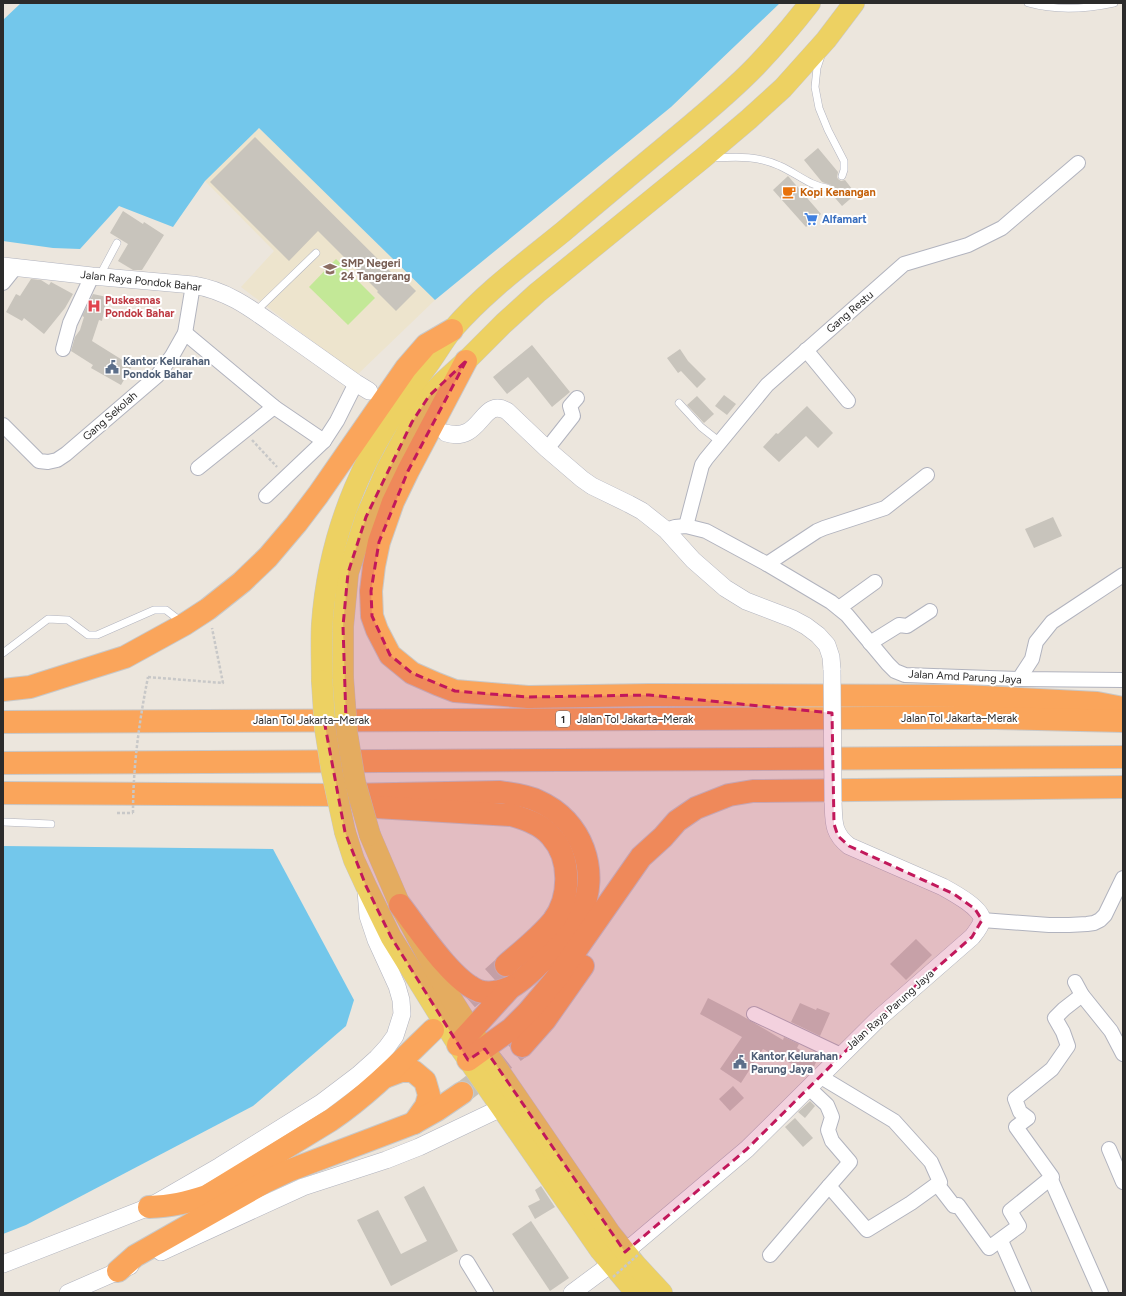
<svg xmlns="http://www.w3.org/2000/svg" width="1126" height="1296" viewBox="0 0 1126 1296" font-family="Figtree,sans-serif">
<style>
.education{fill:#ede4cd}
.pitch{fill:#c3e897}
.water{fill:#73c7eb}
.building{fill:#c8c4bc}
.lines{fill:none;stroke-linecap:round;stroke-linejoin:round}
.motorway-tunnel{stroke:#c5c1b9;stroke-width:22;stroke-dasharray:22 11;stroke-linecap:butt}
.service-casing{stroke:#b1b3be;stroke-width:8}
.minor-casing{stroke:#b1b3be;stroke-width:16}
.tertiary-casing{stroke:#b1b3be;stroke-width:18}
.primary-casing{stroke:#c8c8c8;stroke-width:22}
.motorway-casing{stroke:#c8c8c8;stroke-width:24}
.path{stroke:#c8c8c8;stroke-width:2.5;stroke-dasharray:3 2;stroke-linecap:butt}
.service{stroke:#fff;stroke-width:7}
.minor{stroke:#fff;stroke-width:14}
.tertiary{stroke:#fff;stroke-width:17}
.primary{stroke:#edd162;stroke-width:21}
.motorway{stroke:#faa55b;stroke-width:22}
.tertiary-bridge-casing{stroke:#b1b3be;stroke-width:18;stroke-linecap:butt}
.primary-bridge-casing{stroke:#c8c8c8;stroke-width:22;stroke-linecap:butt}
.path-bridge{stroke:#c8c8c8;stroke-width:2.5;stroke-dasharray:3 2;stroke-linecap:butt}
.tertiary-bridge{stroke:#fff;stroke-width:17}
.primary-bridge{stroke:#edd162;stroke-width:21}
.marked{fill:#c2185b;fill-opacity:0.2;stroke:#c2185b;stroke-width:3;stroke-dasharray:8 5;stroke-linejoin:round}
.labels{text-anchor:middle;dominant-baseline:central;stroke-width:4;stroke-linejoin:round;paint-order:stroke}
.shield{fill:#fff;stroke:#6b6b6b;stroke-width:1}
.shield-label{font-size:10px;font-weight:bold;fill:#2b2b2b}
.food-label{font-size:11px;font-weight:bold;fill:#c56008;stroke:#fff;text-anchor:start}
.shop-label{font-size:11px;font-weight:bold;fill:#366cbe;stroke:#fff;text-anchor:start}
.education-label{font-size:11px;font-weight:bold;fill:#785e54;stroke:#fff;text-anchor:start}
.street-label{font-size:11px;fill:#2b2b2b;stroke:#fff}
.health-label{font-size:11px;font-weight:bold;fill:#be3a42;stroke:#fff;text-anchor:start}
.service-label{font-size:11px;font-weight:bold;fill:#4e5e75;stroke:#fff;text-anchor:start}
</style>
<rect width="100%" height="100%" fill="#ece6dd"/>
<!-- education -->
<path class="education" d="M259,128L435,300L357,375L241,287L274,251L205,181Z"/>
<!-- pitch -->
<path class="pitch" d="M336,259L375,298L348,325L309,287Z"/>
<!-- water -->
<g class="water">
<path d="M21,3H780L671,107L435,300L259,128L205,181L173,227L119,206L80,249L53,248L3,241V20Z"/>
<path d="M3,846L273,849L354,1000L346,1026L253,1106L26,1225L3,1234Z"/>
</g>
<!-- building -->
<g class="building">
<path d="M255,137L394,275L397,272L416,291L396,311L377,292L378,291L318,231L289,261L210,182Z"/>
<path d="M818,148L838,172L837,177L838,179L841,181L845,180L856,194L842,206L830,192L832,189L831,185L822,182L804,160Z"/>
<path d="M788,176L821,214L806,227L773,190Z"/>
<path d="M123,211L143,224L144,222L164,235L142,270H133L118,261L128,244L110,233Z"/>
<path d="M31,279L41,280L49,285L51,282L73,294L65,308L44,334L24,318L22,321L6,312L16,294L20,296Z"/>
<path d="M93,294L107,297L102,321L99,320L92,341L132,366L121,385L91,368L93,365L71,351L75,337L80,330L84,317L82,316Z"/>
<path d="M532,345L570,392L552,407L528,377L507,394L493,377Z"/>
<path d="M680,349L688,361L706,379L697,388L681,371L678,373L667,358Z"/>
<path d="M724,395L736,404L727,415L715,406Z"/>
<path d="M697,396L714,414L704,423L687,405Z"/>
<path d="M807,406L833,433L818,448L806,436L779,462L763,447L776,433L778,434Z"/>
<path d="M1053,517L1062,536L1034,548L1025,529Z"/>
<path d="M916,939L932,955L906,980L890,964Z"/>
<path d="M708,998L739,1014L783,1040L784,1037L799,1044L797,1048L817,1060L812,1071L809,1073L763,1049L741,1083L720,1069L742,1037L700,1014Z"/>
<path d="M800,1003L816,1010L817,1008L830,1013L820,1036L791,1022Z"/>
<path d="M733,1086L744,1098L730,1111L719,1099Z"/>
<path d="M810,1101L815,1106L805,1118L798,1112Z"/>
<path d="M795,1118L813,1138L803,1147L785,1127Z"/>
<path d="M424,1186L458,1251L391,1286L357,1220L378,1210L401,1254L427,1241L404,1197Z"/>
<path d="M541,1186L555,1207L535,1219L528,1206L540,1200L535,1190Z"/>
<path d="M531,1221L569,1278L550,1291L512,1234Z"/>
</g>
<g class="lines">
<!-- motorway-tunnel -->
<g class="motorway-tunnel">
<path d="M443,1021L506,965"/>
<path d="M462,1093L522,1046"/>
</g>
<!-- service casing -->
<g class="service-casing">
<g id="service">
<path d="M1028,3C1057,11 1086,9 1114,3"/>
<path d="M821,56L817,68L815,87L819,108L828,130L844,161V170L842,176"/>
<path d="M711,158C735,157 757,155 780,166C796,173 810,186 827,188"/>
<path d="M99,277L117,243"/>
<path d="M255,312L316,253"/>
<path d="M679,403L701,427L720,442"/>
<path d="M3,653L48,619L68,620L88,635H97L154,610H166L183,623"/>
<path d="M3,822L51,824"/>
</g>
</g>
<!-- minor casing -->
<g class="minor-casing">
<g id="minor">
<path d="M3,283L15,268"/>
<path d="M185,333L274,407L324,441"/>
<path d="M63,349L70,323L92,276"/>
<path d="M806,350L848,401"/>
<path d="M3,425L39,461L48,462L57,460L66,454L157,376L172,356L185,333L193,285"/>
<path d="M547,449L573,416L570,406L577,398"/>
<path d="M198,468L274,407"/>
<path d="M266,496L324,441L337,421L356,383"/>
<path d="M686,526L702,465L706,459L767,385L904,264L968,245L1002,228L1078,163"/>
<path d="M666,530L675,527L686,526L706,531L767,564L831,602L847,615L888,664L895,671L905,675L1019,679L1123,680"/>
<path d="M767,564L817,531L824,528L885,508L927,475"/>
<path d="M839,608L875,582"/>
<path d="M870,643L899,625L907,626L930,611"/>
<path d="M1019,679L1032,659L1036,642L1052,622L1123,575"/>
<path d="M982,920L1049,925H1069L1087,924L1094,923L1100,920L1105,915L1123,878"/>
<path d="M1075,982L1082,995L1111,1031L1123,1054"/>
<path d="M754,1014L841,1055"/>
<path d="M809,1088L827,1105L832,1117L828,1130L832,1141L850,1162L829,1186"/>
<path d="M1109,1149L1123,1182"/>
<path d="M1052,1182L1101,1293"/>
<path d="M937,1184L954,1206L958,1205L989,1248L1019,1226L1010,1211L1052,1177L1016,1127L1028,1118L1020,1112L1015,1099L1052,1069L1068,1046L1063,1032L1055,1018L1064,1009L1082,995"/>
<path d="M1002,1243L1024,1293"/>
<path d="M770,1255L829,1186L867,1230L911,1203L940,1182L931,1162L894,1121L821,1077"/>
<path d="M467,1262L486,1293"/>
</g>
</g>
<!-- tertiary casing -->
<g class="tertiary-casing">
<g id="tertiary">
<path d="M3,266L92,276L193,285C230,291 254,311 284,332C308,349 332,366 356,383L369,391"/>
<path d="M446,433C482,444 481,396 507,411L547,449L582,479L592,486L629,504L642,511L666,530L693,560L725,588L746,601L793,619L806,626L818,635L827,645L831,657L832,670"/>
<path d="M161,1252L303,1187L386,1160L419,1147L501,1108"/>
<path d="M625,1252L747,1149L878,1019L972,937C976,932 981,926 982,920C982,908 952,892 943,887L849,846C832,833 834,821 833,801"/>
<path d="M3,1264L149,1207L220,1166L321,1103L358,1075L377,1058L387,1047L395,1036L402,1014L401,1000L397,986L376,940L368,916L366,890"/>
<path d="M68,1293L130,1266"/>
<path d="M572,1293L611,1264"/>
</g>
</g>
<!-- primary casing -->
<g class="primary-casing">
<g id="primary">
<path d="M343,678V626L348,573L366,517L387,469L420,408L429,396L444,381L466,361L504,323L537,293L703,158L749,119L783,88L826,40L854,3"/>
<path d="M322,681C322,662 321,643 322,624C329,526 367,446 425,369C435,356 443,341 453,329C485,292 526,262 564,231C598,202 633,173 668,144C698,119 729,94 756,66C775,46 793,25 810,3"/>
<path d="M345,832L354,860L366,886L391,937L458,1045L600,1250L636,1293"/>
<path d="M370,835L400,905L446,990L471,1030L610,1233L636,1265L662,1293"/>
</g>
</g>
<!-- motorway casing -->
<g class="motorway-casing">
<g id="motorway">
<path d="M466,361L408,471L393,502L379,542L374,566L371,591L372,616L377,630L390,655L412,673L437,684L455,691L528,697L649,695L963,696L1097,703L1123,708"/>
<path d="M3,690L30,687L125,657L185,624L208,609L242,582L268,557L296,524L318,495L406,368L426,345L452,330"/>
<path d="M3,722L874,718H996L1123,721"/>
<path d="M3,763L1123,757"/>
<path d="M3,793L343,795L500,792C512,794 526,795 538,801C582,820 601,872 580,915C571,933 526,981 509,988C499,992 489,994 479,991C452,981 418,928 400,905"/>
<path d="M376,807L511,815C525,819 541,824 551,836C571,858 571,897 553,921C540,937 522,951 506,965"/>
<path d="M458,1045L510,988"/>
<path d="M522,1046L545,1020L583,966"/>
<path d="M468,1060L511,1029L528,1012L555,980L641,857L663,837L677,821L696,808L729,795L753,791L1123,787"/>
<path d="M385,1077L401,1071H413L425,1081L429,1095L426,1106L414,1123"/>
<path d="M149,1207C172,1206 185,1203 207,1196L331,1120C369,1094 400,1062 433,1030"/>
<path d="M118,1271L135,1256L267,1181L288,1171L414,1123L437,1110L462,1093"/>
</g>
</g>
<!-- path -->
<g class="path">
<path d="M252,440L277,467"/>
<path d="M148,677L223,683L212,628"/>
<path d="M117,813H133"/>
</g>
<!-- service -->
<use href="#service" class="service"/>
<!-- minor -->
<use href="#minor" class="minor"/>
<!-- tertiary -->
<use href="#tertiary" class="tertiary"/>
<!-- primary -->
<use href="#primary" class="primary"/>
<!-- motorway -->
<use href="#motorway" class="motorway"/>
<!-- tertiary-bridge casing -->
<g class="tertiary-bridge-casing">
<path id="tertiary-bridge" d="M832,670L833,801"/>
</g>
<!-- primary-bridge casing -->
<g class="primary-bridge-casing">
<g id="primary-bridge">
<path d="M343,678L347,733L355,782L370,835"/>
<path d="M322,681L325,728L332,772L345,832"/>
</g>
</g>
<!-- path-bridge -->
<g class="path-bridge">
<path d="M133,813C133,767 139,722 148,677"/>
<path d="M613,1277L640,1253"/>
</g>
<!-- tertiary-bridge -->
<use href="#tertiary-bridge" class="tertiary-bridge"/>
<!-- primary-bridge -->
<use href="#primary-bridge" class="primary-bridge"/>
</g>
<!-- marked area -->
<path class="marked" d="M466,361L408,471L379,542L371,591L372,616L390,655L412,673L455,691L528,697L649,695L832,713L834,824L838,836L849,846L954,894L975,909L982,920L972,937L878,1019L747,1149L625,1252L485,1049L468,1060L391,937L366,886L345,832L324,720H346L343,626L348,573L366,517L412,422L429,396Z"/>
<!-- icons -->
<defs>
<g id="cafe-bare" transform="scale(1.08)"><path d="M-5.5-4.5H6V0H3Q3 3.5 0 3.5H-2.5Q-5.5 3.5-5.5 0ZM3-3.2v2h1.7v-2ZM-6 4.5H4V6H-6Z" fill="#e8710a" stroke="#fff" stroke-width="2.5" paint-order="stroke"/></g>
<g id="supermarket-bare" transform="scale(1.08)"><path d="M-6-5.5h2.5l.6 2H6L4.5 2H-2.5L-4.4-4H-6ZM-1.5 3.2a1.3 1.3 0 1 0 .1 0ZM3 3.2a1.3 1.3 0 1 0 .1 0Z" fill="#3f7fe0" stroke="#fff" stroke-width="2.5" paint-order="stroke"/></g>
<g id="school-bare" transform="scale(1.08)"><path d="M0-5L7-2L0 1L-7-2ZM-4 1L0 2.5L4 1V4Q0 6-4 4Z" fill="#8d6e63" stroke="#fff" stroke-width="2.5" paint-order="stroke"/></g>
<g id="hospital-bare" transform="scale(1.08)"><path d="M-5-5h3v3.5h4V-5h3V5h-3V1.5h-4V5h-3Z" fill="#e0444e" stroke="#fff" stroke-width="2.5" paint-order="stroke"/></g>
<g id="civic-bare" transform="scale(1.08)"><path d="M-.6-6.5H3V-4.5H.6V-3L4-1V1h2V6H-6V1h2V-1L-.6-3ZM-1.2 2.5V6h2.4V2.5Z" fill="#5c6f8a" stroke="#fff" stroke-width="2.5" paint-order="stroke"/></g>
</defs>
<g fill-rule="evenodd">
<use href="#cafe-bare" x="789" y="192"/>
<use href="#supermarket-bare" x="811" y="219"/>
<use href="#school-bare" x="330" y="269"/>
<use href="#hospital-bare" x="94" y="306"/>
<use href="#civic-bare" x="112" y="367"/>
<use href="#civic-bare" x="740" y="1062"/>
</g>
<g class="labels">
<!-- shield labels -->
<rect class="shield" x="556" y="711" width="14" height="16" rx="3"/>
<g class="shield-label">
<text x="563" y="719">1</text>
</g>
<!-- food labels -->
<g class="food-label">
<text x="800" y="192">Kopi Kenangan</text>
</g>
<!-- shop labels -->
<g class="shop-label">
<text x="822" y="219">Alfamart</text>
</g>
<!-- education labels -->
<g class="education-label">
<text x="341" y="263">SMP Negeri<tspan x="341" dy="13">24 Tangerang</tspan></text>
</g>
<!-- street labels -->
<g class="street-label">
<text transform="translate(141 281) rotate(6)">Jalan Raya Pondok Bahar</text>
<text transform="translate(850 312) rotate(-41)">Gang Restu</text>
<text transform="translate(110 416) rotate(-41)">Gang Sekolah</text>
<text transform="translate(965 677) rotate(3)">Jalan Amd Parung Jaya</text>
<text x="959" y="718">Jalan Tol Jakarta–Merak</text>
<text x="635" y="719">Jalan Tol Jakarta–Merak</text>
<text x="311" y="720">Jalan Tol Jakarta–Merak</text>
<text transform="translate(890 1010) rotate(-42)">Jalan Raya Parung Jaya</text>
</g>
<!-- health labels -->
<g class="health-label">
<text x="105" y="300">Puskesmas<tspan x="105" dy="13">Pondok Bahar</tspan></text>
</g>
<!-- service labels -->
<g class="service-label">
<text x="123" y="361">Kantor Kelurahan<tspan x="123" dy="13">Pondok Bahar</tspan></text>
<text x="751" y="1056">Kantor Kelurahan<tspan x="751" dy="13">Parung Jaya</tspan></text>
</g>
</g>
<!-- border -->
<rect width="1126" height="1296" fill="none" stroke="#2b2b2b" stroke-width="8"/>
</svg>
